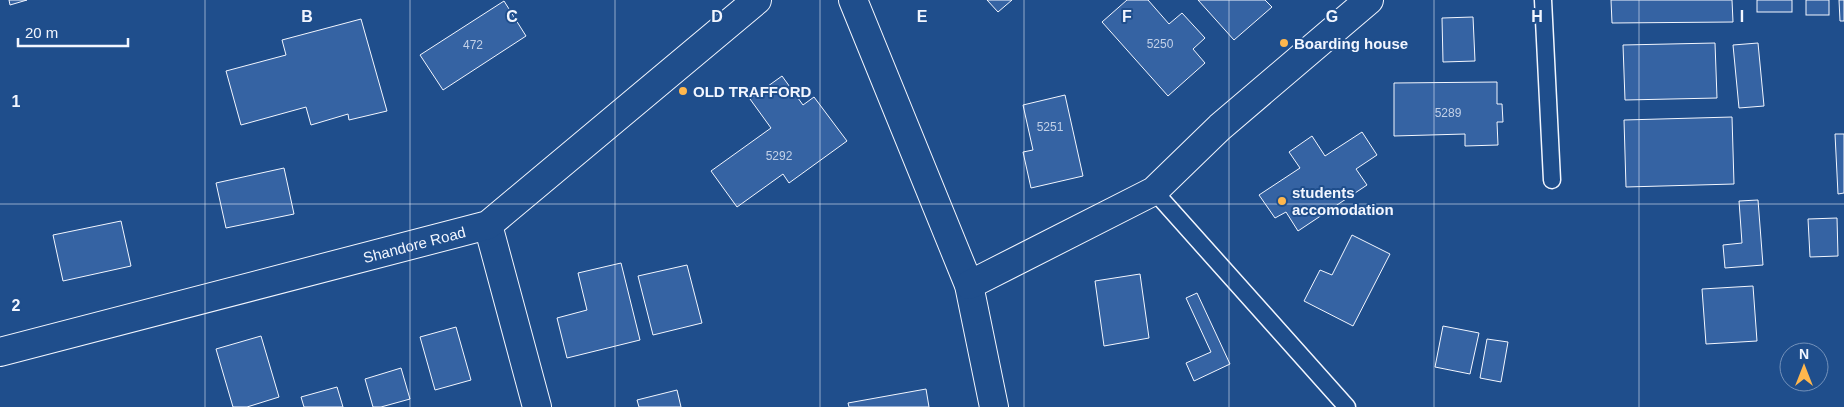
<svg xmlns="http://www.w3.org/2000/svg" width="1844" height="407" viewBox="0 0 1844 407" font-family="Helvetica,sans-serif">
<style>
.building{fill:#3563a3;stroke:#f2f6ff}
.lines{fill:none;stroke-linecap:round;stroke-linejoin:round}
.service-casing{stroke:#f2f6ff;stroke-width:19}
.minor-casing{stroke:#f2f6ff;stroke-width:30}
.tertiary-casing{stroke:#f2f6ff;stroke-width:30}
.service{stroke:#1f4e8c;stroke-width:16}
.minor{stroke:#1f4e8c;stroke-width:28}
.tertiary{stroke:#1f4e8c;stroke-width:28}
.grid{fill:none;stroke:#f2f6ff;stroke-width:1;stroke-opacity:0.55}
.poi-dot{fill:#ffb74d;stroke:#1f4e8c;stroke-width:2}
.labels{text-anchor:middle;dominant-baseline:central;stroke-width:4;stroke-linejoin:round;paint-order:stroke}
.number-label{font-size:12px;fill:#c3d1e8}
.poi-label{font-size:15px;font-weight:bold;fill:#f2f6ff;stroke:#1f4e8c;text-anchor:start}
.street-label{font-size:15px;fill:#f2f6ff;stroke:#1f4e8c}
.grid-label{font-size:16px;text-anchor:middle;font-weight:bold;fill:#f2f6ff;stroke:#1f4e8c;stroke-width:4;stroke-linejoin:round;paint-order:stroke}
</style>
<rect width="100%" height="100%" fill="#1f4e8c"/>
<!-- building -->
<g class="building">
<path d="M9,0H27L10,5Z"/>
<path d="M987,0H1012L998,12Z"/>
<path d="M1127,0H1148L1169,24L1182,13L1205,38L1193,49L1205,63L1168,96L1102,22Z"/>
<path d="M1198,0H1265L1272,7L1234,40Z"/>
<path d="M1611,0H1732L1733,22L1612,23Z"/>
<rect x="1757" y="0" width="35" height="12"/>
<rect x="1806" y="0" width="23" height="15"/>
<path d="M1839,0H1844V21H1840Z"/>
<path d="M504,1L526,36L443,90L420,55Z"/>
<path d="M1473,17L1475,61L1443,62L1442,18Z"/>
<path d="M361,19L387,111L349,120L348,114L311,125L306,107L241,125L226,71L286,55L282,40Z"/>
<path d="M1715,43L1717,98L1625,100L1623,45Z"/>
<path d="M1758,43L1764,106L1739,108L1733,45Z"/>
<path d="M782,76L803,105L814,97L847,141L789,183L783,174L737,207L711,171L771,128L750,99Z"/>
<path d="M1497,82V104H1502L1503,122H1497L1498,145L1465,146V134L1394,136V83Z"/>
<path d="M1065,95L1083,176L1031,188L1023,152L1033,150L1023,105Z"/>
<path d="M1732,117L1734,184L1626,187L1624,120Z"/>
<path d="M1362,132L1377,155L1356,169L1367,185L1298,231L1286,212L1275,218L1259,195L1300,168L1289,152L1312,136L1325,156Z"/>
<path d="M1835,134H1844V193L1838,194Z"/>
<path d="M284,168L294,214L226,228L216,183Z"/>
<path d="M1758,200L1763,265L1725,268L1723,245L1742,243L1739,201Z"/>
<path d="M1837,218L1838,256L1810,257L1808,219Z"/>
<path d="M121,221L131,266L63,281L53,235Z"/>
<path d="M1352,235L1390,254L1353,326L1304,301L1320,270L1332,275Z"/>
<path d="M621,263L640,340L567,358L557,318L587,310L578,273Z"/>
<path d="M687,265L702,323L653,335L638,276Z"/>
<path d="M1140,274L1149,338L1104,346L1095,281Z"/>
<path d="M1753,286L1757,341L1706,344L1702,289Z"/>
<path d="M1197,293L1230,364L1194,381L1186,363L1211,352L1186,298Z"/>
<path d="M1443,326L1479,333L1470,374L1435,367Z"/>
<path d="M456,327L471,380L435,390L420,337Z"/>
<path d="M261,336L279,397L247,407H233L216,349Z"/>
<path d="M1487,339L1508,342L1501,382L1480,378Z"/>
<path d="M401,368L410,399L381,407H373L365,379Z"/>
<path d="M337,387L343,407H304L301,397Z"/>
<path d="M926,389L929,407H849L848,403Z"/>
<path d="M677,390L681,407H639L637,400Z"/>
</g>
<g class="lines">
<!-- service casing -->
<g class="service-casing">
<g id="service">
<path d="M1543,0L1552,180"/>
<path d="M1154,191L1347,407"/>
</g>
</g>
<!-- minor casing -->
<g class="minor-casing">
<g id="minor">
<path d="M853,0L969,285L994,407"/>
<path d="M488,225L537,407"/>
<path d="M969,285L1154,191L1220,127L1369,0"/>
</g>
</g>
<!-- tertiary casing -->
<g class="tertiary-casing">
<g id="tertiary">
<path id="s1" d="M0,352L488,225L757,0"/>
</g>
</g>
<!-- service -->
<use href="#service" class="service"/>
<!-- minor -->
<use href="#minor" class="minor"/>
<!-- tertiary -->
<use href="#tertiary" class="tertiary"/>
</g>
<!-- grid -->
<path class="grid" d="M205,0V407M410,0V407M615,0V407M820,0V407M1024,0V407M1229,0V407M1434,0V407M1639,0V407M0,204H1844"/>
<!-- markers -->
<g class="poi-dot">
<circle cx="1284" cy="43" r="5"/>
<circle cx="683" cy="91" r="5"/>
<circle cx="1282" cy="201" r="5"/>
</g>
<g class="labels">
<!-- number labels -->
<g class="number-label">
<text x="1160" y="44">5250</text>
<text x="473" y="45">472</text>
<text x="1448" y="113">5289</text>
<text x="1050" y="127">5251</text>
<text x="779" y="156">5292</text>
</g>
<!-- poi labels -->
<g class="poi-label">
<text x="1294" y="43">Boarding house</text>
<text x="693" y="91">OLD TRAFFORD</text>
<text x="1292" y="192">students<tspan x="1292" dy="17">accomodation</tspan></text>
</g>
<!-- street labels -->
<g class="street-label">
<text stroke="none"><textPath href="#s1" startOffset="428">Shandore Road</textPath></text>
</g>
</g>
<g class="grid-label">
<text x="307" y="22">B</text>
<text x="512" y="22">C</text>
<text x="717" y="22">D</text>
<text x="922" y="22">E</text>
<text x="1127" y="22">F</text>
<text x="1332" y="22">G</text>
<text x="1537" y="22">H</text>
<text x="1742" y="22">I</text>
<text x="16" y="107">1</text>
<text x="16" y="311">2</text>
</g>
<!-- north arrow -->
<g transform="translate(1804 367)"><circle r="24" fill="#1f4e8c" stroke="#7391ba"/>
<path d="M0-4L9 19L0 12L-9 19Z" fill="#ffb74d"/>
<text y="-8" font-size="14" font-weight="bold" text-anchor="middle" fill="#f2f6ff">N</text>
</g>
<!-- scale -->
<path d="M18 38v8h110v-8" fill="none" stroke="#f2f6ff" stroke-width="2.5"/>
<text x="25" y="38" font-size="15" fill="#f2f6ff" stroke="#1f4e8c" stroke-width="4" paint-order="stroke">20 m</text>
</svg>
